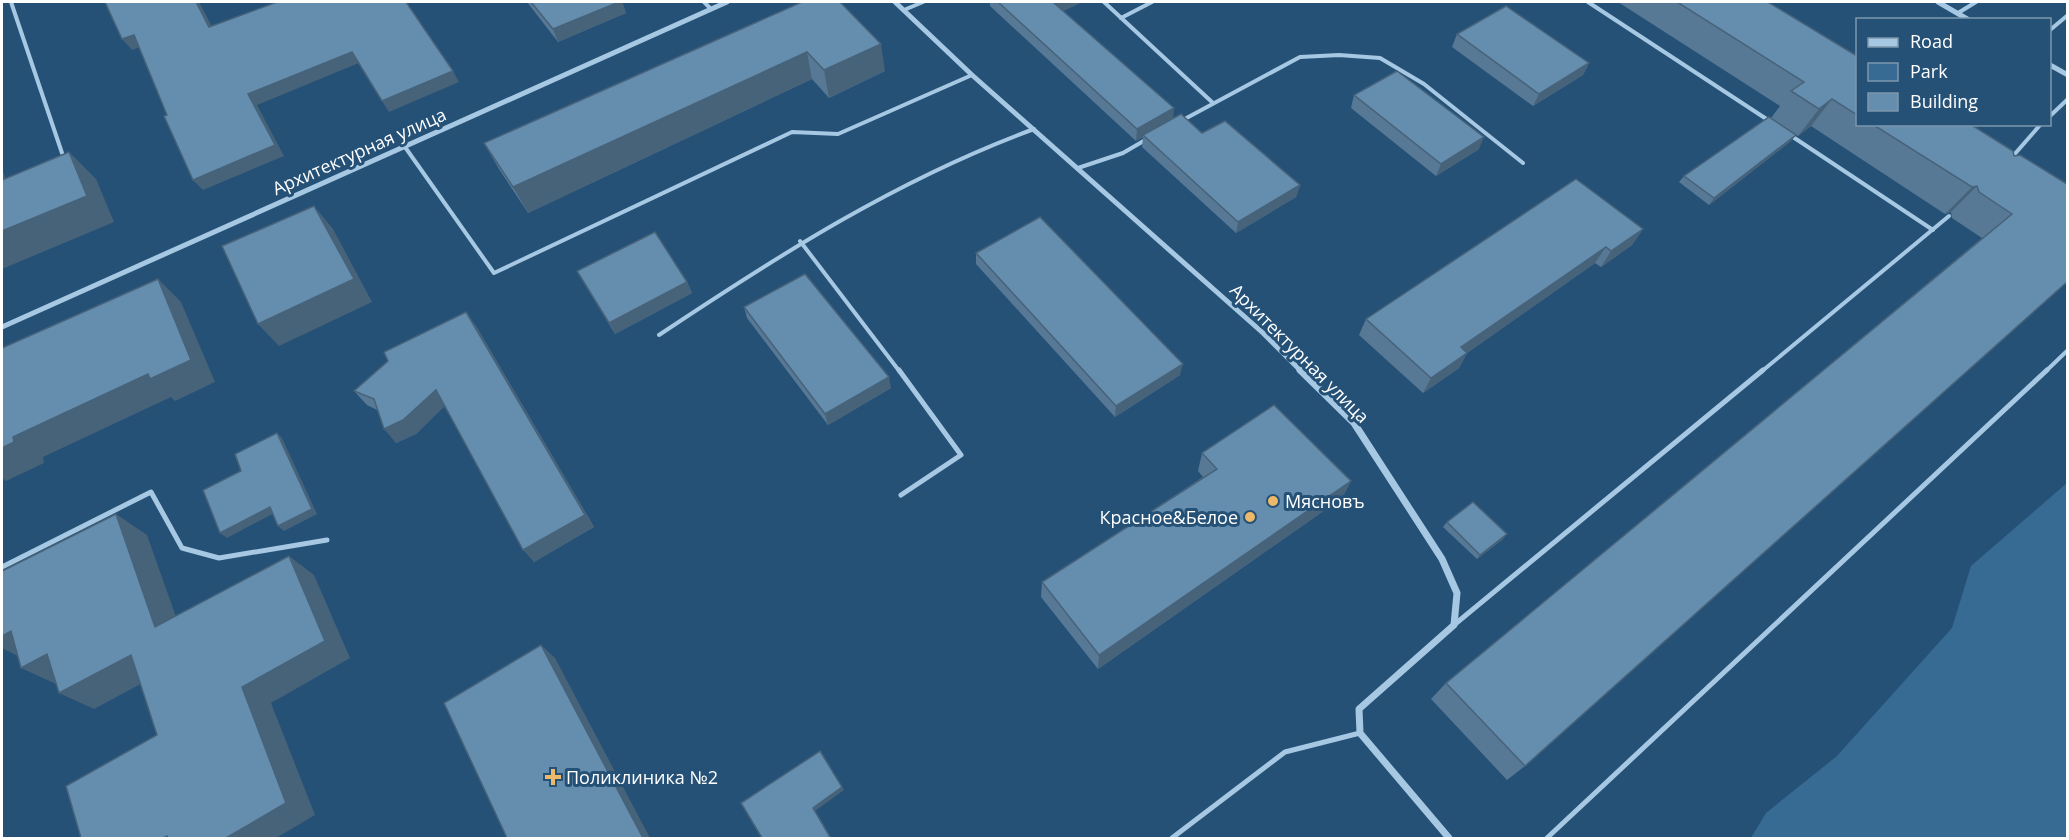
<svg xmlns="http://www.w3.org/2000/svg" width="2069" height="840" viewBox="0 0 2069 840" font-family="'Open Sans',sans-serif">
<style>
.green{fill:#386b94}
.lines{fill:none;stroke-linecap:round;stroke-linejoin:round}
.service-far1{stroke:#a6c8e3;stroke-width:4}
.service{stroke:#a6c8e3;stroke-width:5}
.minor-far1{stroke:#a6c8e3;stroke-width:5}
.minor{stroke:#a6c8e3;stroke-width:7}
.wall{fill:#577996}
.shaded-wall{fill:#47637a}
.building{fill:#658dae;stroke:#47637a;stroke-width:1.5}
.poi-dot{fill:#ecb96a;stroke:#255177;stroke-width:2}
.labels{text-anchor:middle;dominant-baseline:central;stroke-width:6;stroke-linejoin:round;paint-order:stroke}
.street-label{font-size:18px;fill:#fff;stroke:#255177}
.poi-label{font-size:18px;fill:#fff;stroke:#255177;text-anchor:start}
</style>
<rect width="100%" height="100%" fill="#255177"/>
<!-- green -->
<path class="green" d="M2067,483V838H1751L1766,813L1837,756L1952,628L1971,566Z"/>
<g class="lines">
<!-- service-far1 -->
<g class="service-far1">
<path d="M11,2L62,153"/>
<path d="M704,2L711,9"/>
<path d="M1104,2L1213,103"/>
<path d="M1588,2L1771,122"/>
<path d="M904,10L923,2"/>
<path d="M1958,13L1976,2"/>
<path d="M1121,18L1152,2"/>
<path d="M2050,30L2068,15"/>
<path d="M2050,116L2068,99"/>
<path d="M1181,121L1300,57L1339,55L1380,58L1424,84L1523,163"/>
<path d="M1790,135L1933,230"/>
<path d="M405,147L494,273L792,132L838,134L972,75"/>
<path d="M2013,156L2041,124"/>
<path d="M1078,168L1123,153L1147,139"/>
<path d="M800,241L900,372"/>
<path d="M659,335C779,255 898,179 1034,129"/>
<path d="M1761,372L1949,216"/>
<path d="M2045,372L2068,350"/>
</g>
<!-- service -->
<g class="service">
<path d="M899,370L961,455L901,495"/>
<path d="M2,567L151,492L182,548L219,558L327,540"/>
<path d="M1454,625L1763,370"/>
<path d="M1172,838L1285,752L1360,733"/>
<path d="M1547,838L2047,370"/>
</g>
<!-- minor-far1 -->
<g class="minor-far1">
<path d="M895,2L972,75L1263,333L1302,372"/>
<path d="M1938,2L1969,20"/>
<path d="M2050,65L2068,75"/>
<path d="M2,327L727,2"/>
</g>
<!-- minor -->
<path class="minor" d="M1300,370L1354,423L1442,559L1457,593L1454,625L1359,709L1360,733L1449,838"/>
</g>
<!-- wall -->
<g class="wall">
<path d="M527,2H622L626,13L558,42Z"/>
<path d="M802,2L885,71L829,98L812,79L528,213L499,169L484,143Z"/>
<path d="M990,2H1082L1063,11L1173,119L1202,133L1300,185L1296,197L1236,233L1142,147L1143,137L1136,141L990,6Z"/>
<path d="M1618,2H1768L1857,56V124H1970L2014,156L2067,184L1525,766L1507,780L1431,699L1446,683L1982,238L1952,218L1951,212L1945,214L1811,126L1798,136L1771,118L1780,106Z"/>
<path d="M1457,34L1589,63L1583,75L1533,106L1452,47Z"/>
<path d="M1354,95L1479,149L1436,176L1351,108Z"/>
<path d="M1791,141L1709,205L1679,182L1684,176Z"/>
<path d="M1643,229L1632,245L1601,267L1595,263L1467,353L1459,368L1423,393L1359,335L1366,319Z"/>
<path d="M976,253L1180,375L1115,417L976,264Z"/>
<path d="M577,271L687,282L692,293L615,334Z"/>
<path d="M744,307L891,388L828,425L747,318Z"/>
<path d="M476,326L594,527L534,562L444,406L416,434L396,443L377,410L367,405L354,391Z"/>
<path d="M1202,453L1351,481L1342,498L1098,669L1041,597L1042,582L1203,477L1198,471Z"/>
<path d="M1447,522L1503,539L1477,559L1443,527Z"/>
</g>
<!-- shaded-wall -->
<g class="shaded-wall">
<path d="M196,2H199L218,38L209,27Z"/>
<path d="M619,2H622L626,13L558,42L553,29Z"/>
<path d="M1057,2H1082L1054,15V3Z"/>
<path d="M134,35L143,46L132,50L122,39Z"/>
<path d="M881,44L885,71L829,98L824,70Z"/>
<path d="M352,52L359,63L257,105L284,156L203,190L193,180L248,94Z"/>
<path d="M807,52L812,79L528,213L513,187Z"/>
<path d="M1589,63L1583,75L1533,106L1539,94Z"/>
<path d="M453,71L459,82L389,112L382,101Z"/>
<path d="M1832,99L1811,126L1798,136L1819,109Z"/>
<path d="M1174,108L1173,121L1143,135V137L1136,141L1137,129Z"/>
<path d="M1796,135L1791,141L1709,205L1714,198Z"/>
<path d="M1484,137L1479,149L1436,176L1441,164Z"/>
<path d="M69,152L96,179L114,222L2,269V231Z"/>
<path d="M2,168L16,212L2,198Z"/>
<path d="M1300,185L1296,197L1236,233L1238,222Z"/>
<path d="M1977,186L1951,212L1945,214L1972,187Z"/>
<path d="M314,206L333,229L372,302L279,346L258,324Z"/>
<path d="M1643,229L1632,245L1601,267L1611,251Z"/>
<path d="M1606,247L1595,263L1453,363L1461,347Z"/>
<path d="M158,279L181,302L215,382L175,401L171,397L43,457L44,463L6,481L2,478V448L13,437L148,374Z"/>
<path d="M687,282L692,293L615,334L609,323Z"/>
<path d="M466,312L476,326L594,527L534,562L523,550Z"/>
<path d="M1467,353L1459,368L1423,393L1431,378Z"/>
<path d="M1183,364L1180,375L1115,417L1116,406Z"/>
<path d="M889,377L891,388L828,425L825,414Z"/>
<path d="M436,390L447,404L416,434L396,443L384,429Z"/>
<path d="M277,433L282,438L317,514L284,531L278,526Z"/>
<path d="M1351,481L1342,498L1098,669L1099,655Z"/>
<path d="M270,507L276,512L227,538L220,533Z"/>
<path d="M116,514L147,535L186,645L155,627Z"/>
<path d="M1507,534L1503,539L1477,559L1480,555Z"/>
<path d="M289,556L314,575L350,658L271,703L315,815L276,838H226L242,687Z"/>
<path d="M11,631L26,660L2,648V636Z"/>
<path d="M541,645L555,658L650,838H643Z"/>
<path d="M47,654L58,685L21,668Z"/>
<path d="M131,655L163,672L94,709L59,693Z"/>
<path d="M842,787L844,790L815,811L831,838H827L813,808Z"/>
</g>
<!-- building -->
<g class="building">
<path d="M105,2H196L209,27L277,2H406L453,71L382,101L352,52L248,94L275,145L193,180L164,116L167,115L134,35L122,39Z"/>
<path d="M531,2H619L553,29Z"/>
<path d="M802,2H840L881,44L824,70L807,52L513,187L484,143Z"/>
<path d="M998,2H1057L1054,3L1174,108L1137,129Z"/>
<path d="M1677,2H1768L1857,56V115L1832,99L1819,109L1791,91L1804,82Z"/>
<path d="M1506,6L1589,63L1539,94L1457,34Z"/>
<path d="M1397,71L1484,137L1441,164L1354,95Z"/>
<path d="M1181,114L1202,133L1225,121L1300,185L1238,222L1143,135Z"/>
<path d="M1769,117L1796,135L1714,198L1684,176Z"/>
<path d="M1872,124H1970L2013,151L2014,156L2020,155L2067,184V282L1525,766L1446,683L2012,214L1979,192L1977,186L1972,187Z"/>
<path d="M69,152L87,196L2,231V180Z"/>
<path d="M1576,179L1643,229L1611,251L1606,247L1461,347L1467,353L1431,378L1366,319Z"/>
<path d="M314,206L354,279L258,324L222,246Z"/>
<path d="M1040,217L1183,364L1116,406L976,253Z"/>
<path d="M655,232L687,282L609,323L577,271Z"/>
<path d="M805,274L889,377L825,414L744,307Z"/>
<path d="M158,279L191,360L150,379L148,374L13,437L14,442L2,448V348Z"/>
<path d="M466,312L585,515L523,550L436,390L403,420L384,429L374,399L354,391L388,361L384,352Z"/>
<path d="M1274,405L1351,481L1099,655L1042,582L1217,469L1202,453Z"/>
<path d="M277,433L312,509L278,526L270,507L220,533L203,490L241,471L235,454Z"/>
<path d="M1473,502L1507,534L1480,555L1447,522Z"/>
<path d="M116,514L155,627L289,556L325,641L242,687L286,803L226,838H168L167,836L163,838H81L66,786L157,735L131,655L59,693L47,654L21,668L11,631L2,636V571Z"/>
<path d="M541,645L643,838H507L444,703Z"/>
<path d="M820,751L842,787L813,808L830,837L827,838H762L741,803Z"/>
</g>
<!-- markers -->
<g class="poi-dot">
<circle cx="1273" cy="501" r="6"/>
<circle cx="1250" cy="517" r="6"/>
<path d="M550 768h6v6h6v6h-6v6h-6v-6h-6v-6h6z"/>
</g>
<g class="labels">
<!-- street labels -->
<g class="street-label">
<text transform="translate(359 151) rotate(-24)">Архитектурная улица</text>
<text transform="translate(1300 353) rotate(45)">Архитектурная улица</text>
</g>
<!-- poi labels -->
<g class="poi-label">
<text x="1285" y="501">Мясновъ</text>
<text x="1238" y="517" text-anchor="end">Красное&amp;Белое</text>
<text x="566" y="777">Поликлиника №2</text>
</g>
</g>
<!-- border -->
<rect width="2069" height="840" fill="none" stroke="#ffffff" stroke-width="6"/>
<!-- legend -->
<rect x="1856" y="18" width="195" height="108" fill="#255177" stroke="#7c97ad" stroke-width="1.5"/>
<rect x="1868" y="38" width="30" height="9" fill="#a6c8e3" stroke="#7c97ad" stroke-width="1.5"/>
<text x="1910" y="48" font-size="18" fill="#ffffff">Road</text>
<rect x="1868" y="63" width="30" height="18" fill="#386b94" stroke="#7c97ad" stroke-width="1.5"/>
<text x="1910" y="78" font-size="18" fill="#ffffff">Park</text>
<rect x="1868" y="93" width="30" height="18" fill="#658dae" stroke="#7c97ad" stroke-width="1.5"/>
<text x="1910" y="108" font-size="18" fill="#ffffff">Building</text>
</svg>
